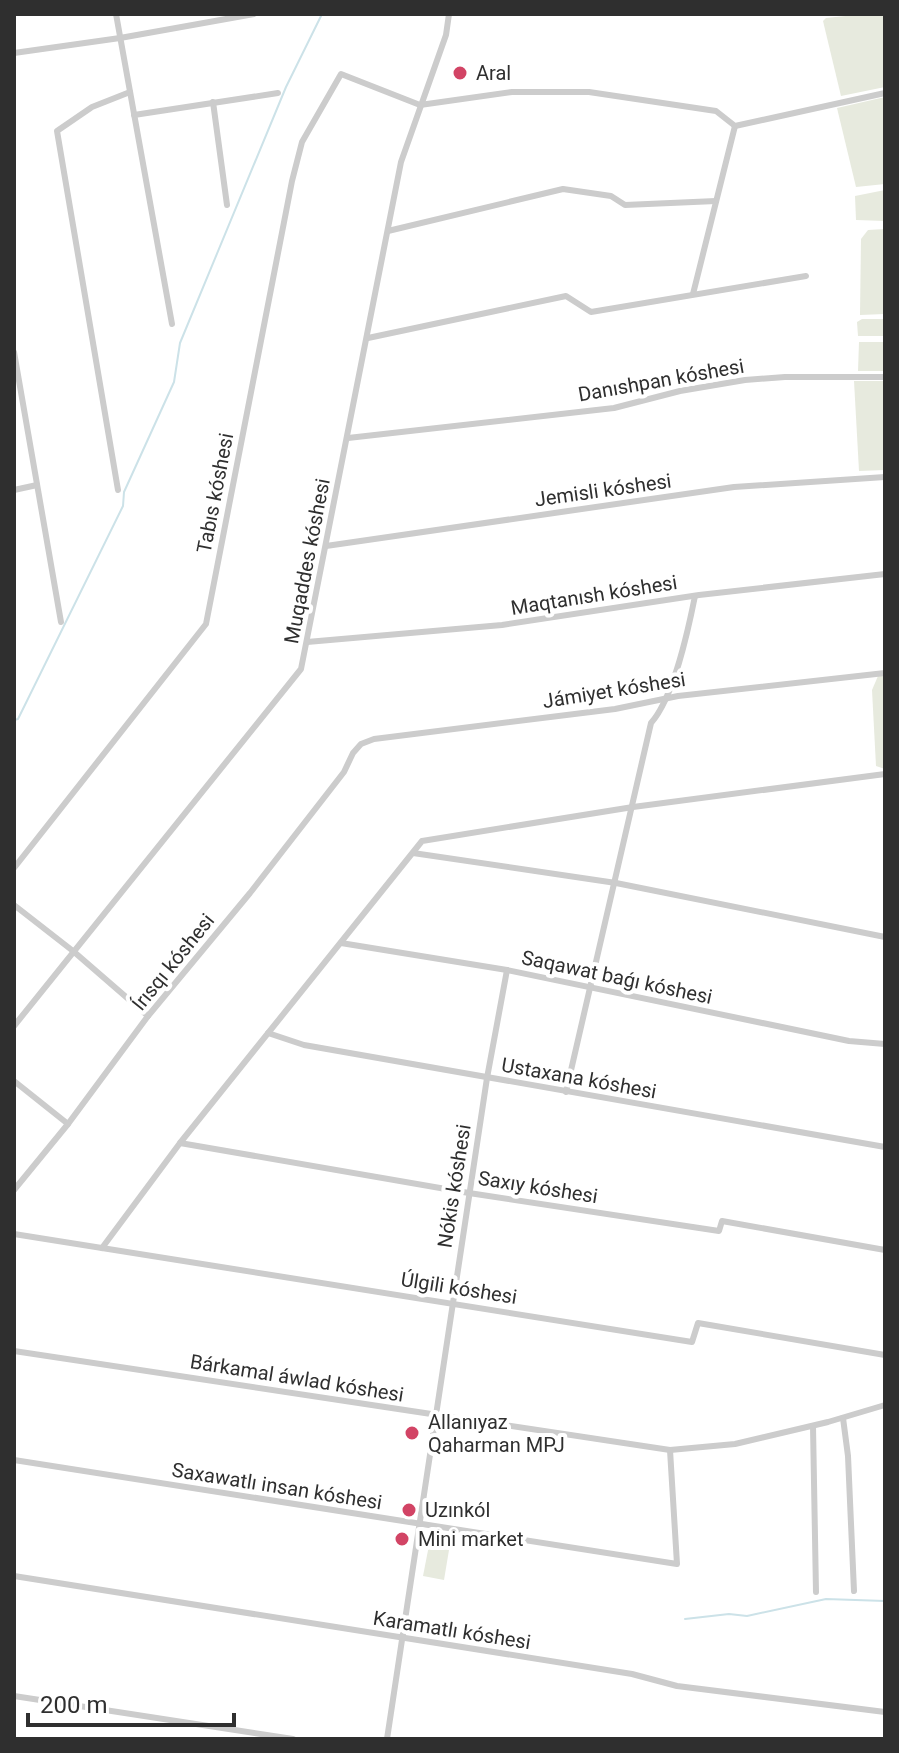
<svg xmlns="http://www.w3.org/2000/svg" width="899" height="1753" viewBox="0 0 899 1753" font-family="Roboto,sans-serif">
<style>
.green{fill:#e7eade}
.lines{fill:none;stroke-linecap:round;stroke-linejoin:round}
.stream{stroke:#cce2e8;stroke-width:2}
.minor{stroke:#ccc;stroke-width:6}
.poi-dot{fill:#d24465;stroke:#fff;stroke-width:3}
.labels{text-anchor:middle;dominant-baseline:central;stroke-width:8;stroke-linejoin:round;paint-order:stroke}
.poi-label{font-size:20px;fill:#2f2f2f;stroke:#fff;text-anchor:start}
.street-label{font-size:20px;fill:#2f2f2f;stroke:#fff}
</style>
<rect width="100%" height="100%" fill="#fff"/>
<!-- green -->
<g class="green">
<path d="M865,14H885V87L841,96L823,21L826,18Z"/>
<path d="M885,97V184L856,187L837,108Z"/>
<path d="M885,190V221L856,220L855,196Z"/>
<path d="M885,229V314L860,315L861,239L868,230Z"/>
<path d="M862,319H885V336H858L857,322Z"/>
<path d="M859,342H885V371H858Z"/>
<path d="M854,381H885V470L859,471Z"/>
<path d="M885,675V769L876,766L872,690L878,676Z"/>
<path d="M430,1540L450,1544L444,1580L423,1576Z"/>
</g>
<g class="lines">
<!-- stream -->
<g class="stream">
<path d="M14,720L18,719L123,506L124,492L174,382L180,343L286,87L322,14"/>
<path d="M685,1619L729,1614L747,1616L826,1599L885,1601"/>
</g>
<!-- minor -->
<g class="minor">
<path d="M116,14L172,324"/>
<path d="M14,53L120,38L254,14"/>
<path d="M213,102L227,205"/>
<path d="M134,115L278,93"/>
<path d="M388,231L563,189L611,196L625,205L716,201"/>
<path d="M693,294L735,126"/>
<path d="M368,338L566,296L591,312L806,276"/>
<path d="M14,352L61,622"/>
<path d="M348,438L614,408L680,391L745,380L785,377H885"/>
<path d="M14,490L37,485"/>
<path d="M118,490L57,131L92,107L130,92"/>
<path d="M326,546L734,487L885,477"/>
<path d="M307,642L502,625L699,595L885,574"/>
<path d="M413,853L616,883L885,937"/>
<path d="M14,868L206,624L292,181L302,142L341,74L420,105L512,92H589L716,111L735,126L885,93"/>
<path d="M14,905L73,951L148,1016"/>
<path d="M341,943L507,970L849,1041L885,1044"/>
<path d="M14,1026L301,669L401,162L446,35L449,14"/>
<path d="M268,1033L304,1045L885,1147"/>
<path d="M14,1081L68,1124"/>
<path d="M566,1092L651,723C674,697 688,631 695,596"/>
<path d="M180,1143L469,1193L719,1231L722,1221L885,1250"/>
<path d="M14,1190L68,1124L148,1016L250,893L344,772L353,753L361,744L374,739L615,709L678,696L885,673"/>
<path d="M14,1234L692,1342L698,1323L885,1355"/>
<path d="M102,1248L180,1143L422,841L633,807L885,774"/>
<path d="M14,1351L670,1450L735,1444L828,1422L885,1405"/>
<path d="M843,1418L848,1456L854,1591"/>
<path d="M813,1426L816,1592"/>
<path d="M14,1460L677,1564L670,1450"/>
<path d="M14,1576L632,1674L677,1686L885,1712"/>
<path d="M14,1696L293,1739"/>
<path d="M387,1739L487,1078L507,970"/>
</g>
</g>
<!-- markers -->
<g class="poi-dot">
<circle cx="460" cy="73" r="8"/>
<circle cx="412" cy="1433" r="8"/>
<circle cx="409" cy="1510" r="8"/>
<circle cx="402" cy="1539" r="8"/>
</g>
<g class="labels">
<!-- poi labels -->
<g class="poi-label">
<text x="476" y="73">Aral</text>
<text x="428" y="1422">Allanıyaz<tspan x="428" dy="23">Qaharman MPJ</tspan></text>
<text x="425" y="1510">Uzınkól</text>
<text x="418" y="1539">Mini market</text>
</g>
<!-- street labels -->
<g class="street-label">
<text transform="translate(661 380) rotate(-10)">Danıshpan kóshesi</text>
<text transform="translate(603 490) rotate(-8)">Jemisli kóshesi</text>
<text transform="translate(215 493) rotate(-79)">Tabıs kóshesi</text>
<text transform="translate(307 561) rotate(-79)">Muqaddes kóshesi</text>
<text transform="translate(594 595) rotate(-9)">Maqtanısh kóshesi</text>
<text transform="translate(614 690) rotate(-9)">Jámiyet kóshesi</text>
<text transform="translate(173 962) rotate(-51)">Írısqı kóshesi</text>
<text transform="translate(617 977) rotate(12)">Saqawat baǵı kóshesi</text>
<text transform="translate(579 1078) rotate(10)">Ustaxana kóshesi</text>
<text transform="translate(454 1186) rotate(-81)">Nókis kóshesi</text>
<text transform="translate(538 1187) rotate(9)">Saxıy kóshesi</text>
<text transform="translate(459 1288) rotate(9)">Úlgili kóshesi</text>
<text transform="translate(297 1378) rotate(9)">Bárkamal áwlad kóshesi</text>
<text transform="translate(277 1486) rotate(9)">Saxawatlı insan kóshesi</text>
<text transform="translate(452 1630) rotate(9)">Karamatlı kóshesi</text>
</g>
</g>
<!-- border -->
<rect width="899" height="1753" fill="none" stroke="#2f2f2f" stroke-width="32"/>
<!-- scale -->
<path d="M28 1713v12h206v-12" fill="none" stroke="#2f2f2f" stroke-width="4"/>
<text x="40" y="1713" font-size="24" fill="#2f2f2f" stroke="#ffffff" stroke-width="6" paint-order="stroke">200 m</text>
</svg>
